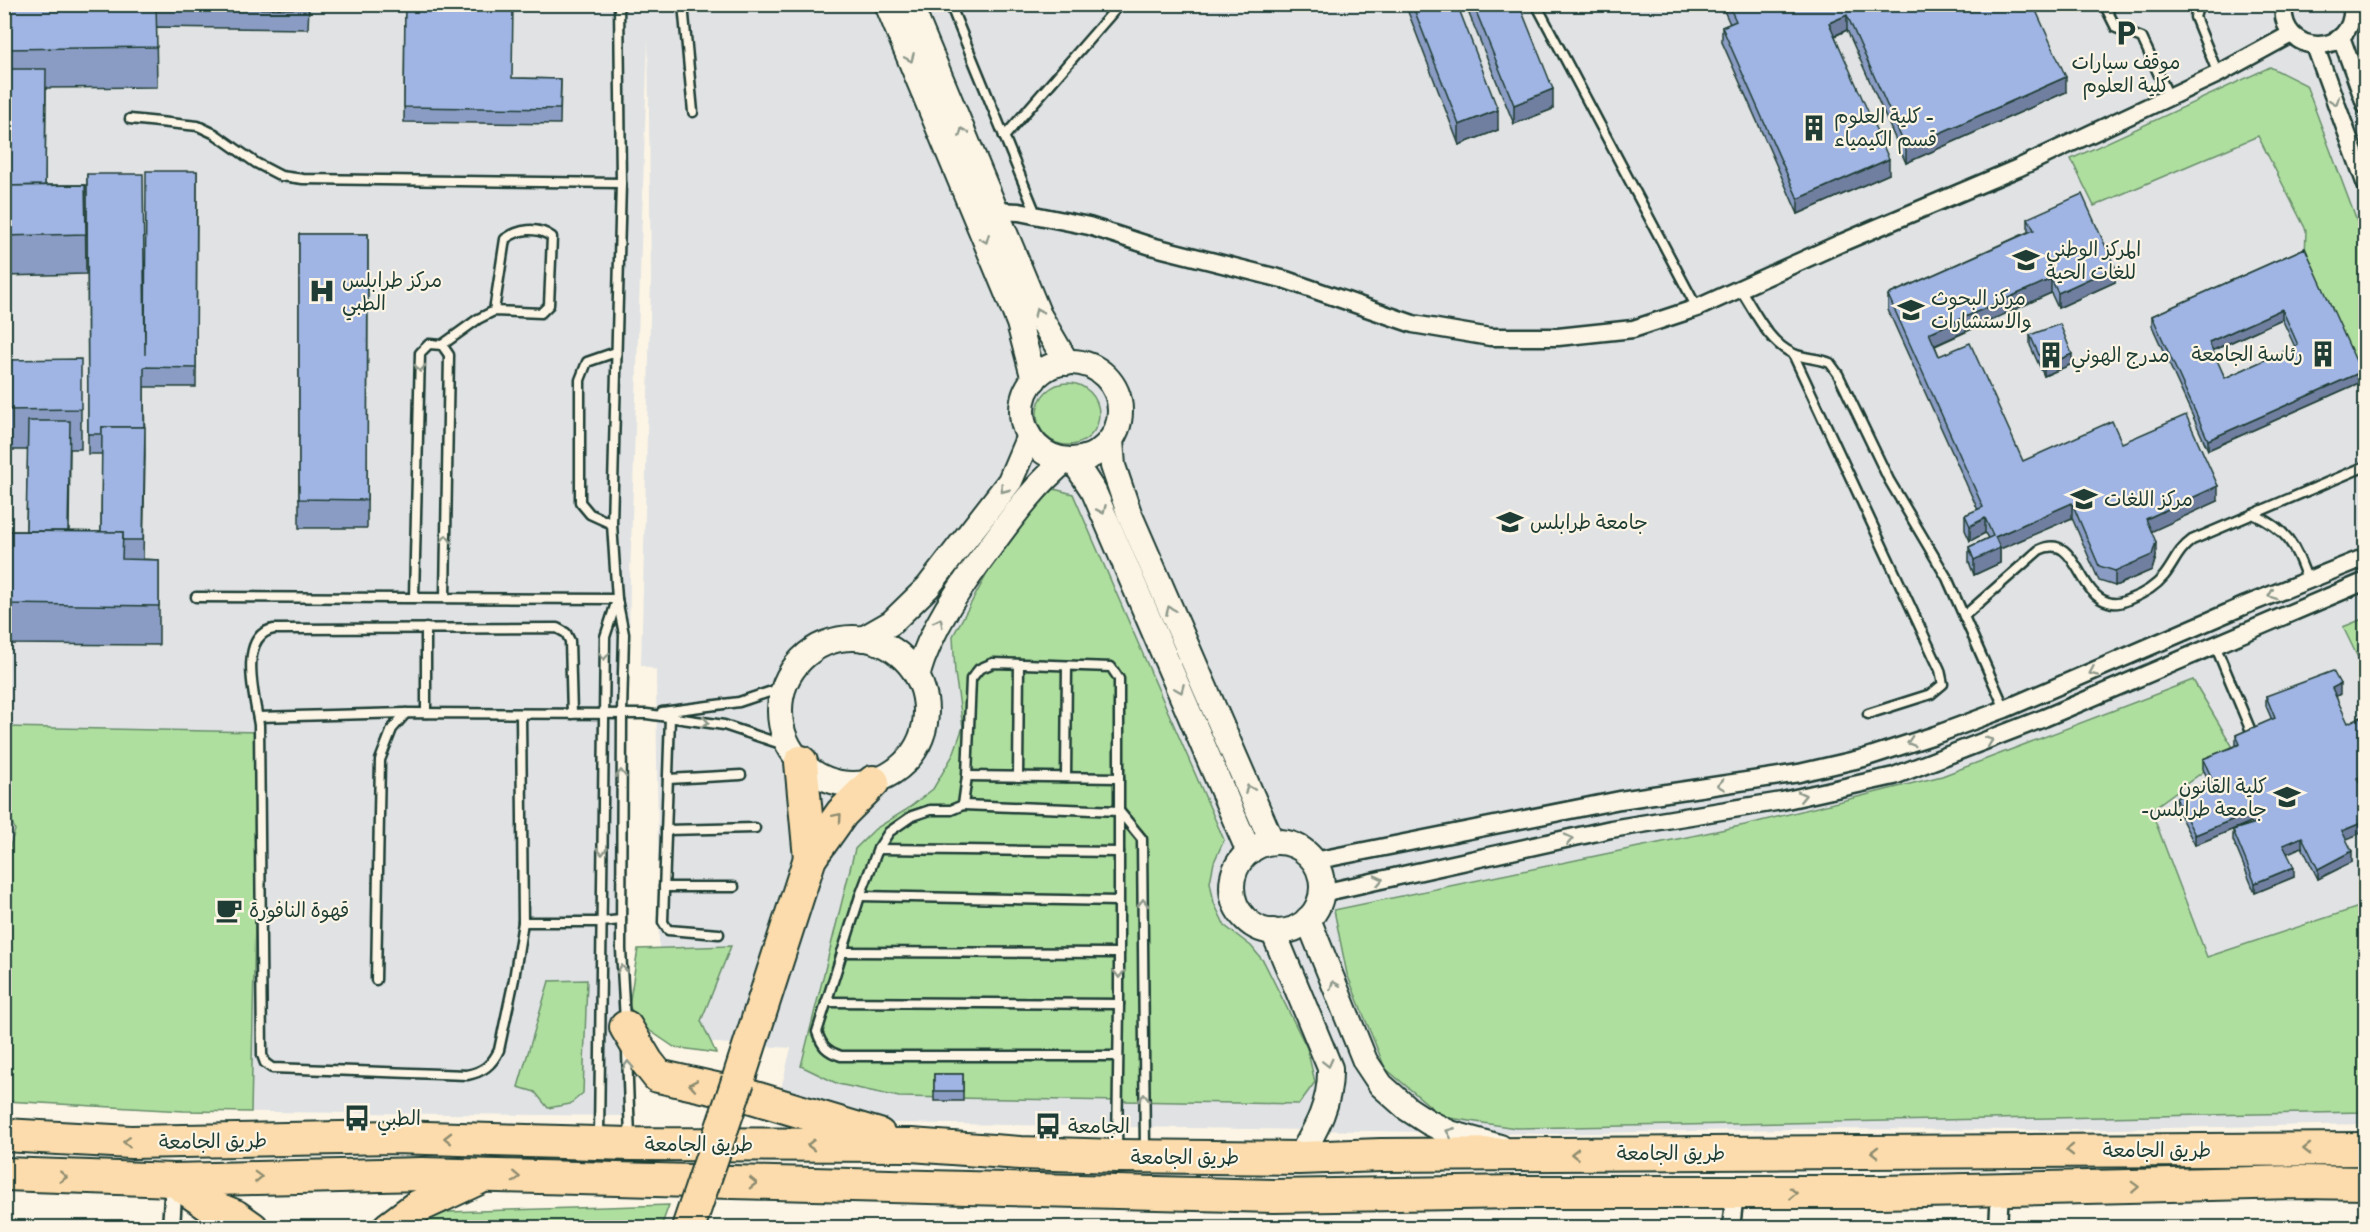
<svg xmlns="http://www.w3.org/2000/svg" width="2370" height="1232" viewBox="0 0 2370 1232" font-family="Itim,'Playpen Sans Arabic',sans-serif">
<style>
.built{fill:#e0e2e4}
.green{fill:#afdf9f;stroke:#678e6a;stroke-width:1.5}
.lines{fill:none;stroke-linecap:round;stroke-linejoin:round}
.lane-casing{stroke:#1f3d34;stroke-width:13}
.street-casing{stroke:#1f3d34;stroke-width:21}
.secondary-casing{stroke:#1f3d34;stroke-width:28}
.highway-casing{stroke:#1f3d34;stroke-width:36}
.lane{stroke:#fcf5e5;stroke-width:8}
.street{stroke:#fcf5e5;stroke-width:16}
.secondary{stroke:#fcf5e5;stroke-width:24}
.highway{stroke:#fcdcac;stroke-width:32}
.highway-bridge-casing{stroke:#1f3d34;stroke-width:36;stroke-linecap:butt}
.highway-bridge{stroke:#fcdcac;stroke-width:32}
.wall{fill:#8a9cc3;stroke:#1f3d34;stroke-width:1.5;fill-rule:evenodd}
.shaded-wall{fill:#707f9f;stroke:#1f3d34;stroke-width:1.5}
.building{fill:#a0b5e3;stroke:#1f3d34;stroke-width:1.5;fill-rule:evenodd}
.oneway{stroke:#8e998c}
.oneway2{stroke:#8e8c70}
.labels{text-anchor:middle;dominant-baseline:central;stroke-width:4.5;stroke-linejoin:round;paint-order:stroke}
.poi-label{font-size:20px;fill:#1f3d34;stroke:#fcf5e5;text-anchor:start}
.street-label{font-size:20px;fill:#1f3d34;stroke:#fcf5e5}
</style>
<rect width="100%" height="100%" fill="#fcf5e5"/>
<filter id="ink" filterUnits="userSpaceOnUse"><feTurbulence type="fractalNoise" baseFrequency=".0167" numOctaves="2"/><feDisplacementMap in="SourceGraphic" scale="12" xChannelSelector="R" yChannelSelector="G"/><feConvolveMatrix kernelMatrix="1 2 1 2 8 2 1 2 1" color-interpolation-filters="sRGB"/></filter>
<g filter="url(#ink)">
<!-- built -->
<path class="built" d="M4,5H2365V1124L2064,1130L1792,1129L1545,1134L893,1123L781,1089L791,1048L660,1039L656,670L641,665L651,280L648,37L630,577L623,1116L184,1111L5,1101Z"/>
<!-- green -->
<g class="green">
<path d="M2270,67L2306,85L2365,243V389L2305,258L2306,230L2258,136L2094,206L2071,159Z"/>
<circle cx="1068" cy="414" r="31"/>
<path d="M1050,488L1073,494L1224,840L1214,862L1210,882L1214,903L1225,926L1251,946L1264,962L1307,1048L1315,1082L1299,1104L899,1097L838,1084L801,1066L855,849L875,829L906,810L933,789L953,755L963,727L955,673L953,636L992,565Z"/>
<path d="M2365,618V672L2343,627Z"/>
<path d="M2193,680L2234,749L2151,810L2207,957L2365,905V1112L1516,1128L1443,1117L1385,1068L1347,974L1334,910L1745,825L1942,776Z"/>
<path d="M5,727L259,732L251,1112L184,1111L5,1101L4,867L15,830L5,802Z"/>
<path d="M731,946L701,1021L716,1053L674,1047L640,1024L629,1006L638,949Z"/>
<path d="M587,980L583,1093L570,1104L548,1108L535,1092L518,1087L549,981Z"/>
<path d="M669,1205L661,1227L403,1228L448,1212Z"/>
</g>
<g class="lines">
<!-- lane casing -->
<g class="lane-casing">
<g id="lane">
<path d="M619,4L621,183L612,524L617,599L624,634L622,713L621,949L625,1021"/>
<path d="M683,4L693,112"/>
<path d="M950,4L1036,214"/>
<path d="M1536,4L1697,308"/>
<path d="M2104,4L2116,28L2142,38L2169,97"/>
<path d="M2199,4L2195,17L2218,74"/>
<path d="M2353,15L2366,24"/>
<path d="M130,119L198,126L215,134L256,163L281,176L303,179L621,183"/>
<path d="M1004,137L1120,4"/>
<path d="M1740,289C1755,311 1768,343 1794,354C1806,359 1818,358 1830,363L1838,374L1889,480L1947,578L2005,709"/>
<path d="M442,345L478,319L494,311L541,313L549,305L552,237C537,226 519,229 505,239L494,311"/>
<path d="M1793,354L1940,670L1943,684L1931,694L1868,714"/>
<path d="M2253,514C2290,531 2294,545 2308,581"/>
<path d="M612,524L590,514L580,502V380L587,362L616,352"/>
<path d="M196,597L617,599"/>
<path d="M414,597L420,353L429,344L442,345L449,355L445,597"/>
<path d="M1964,616L2039,550C2077,531 2077,594 2108,602C2116,605 2123,602 2130,599C2143,594 2155,587 2164,576C2175,562 2177,551 2192,540L2366,466"/>
<path d="M426,628V713"/>
<path d="M2215,645L2253,736"/>
<path d="M662,712L739,702L784,687"/>
<path d="M521,714L523,922L514,979L499,1050C492,1065 483,1072 467,1075L272,1068L265,1063L262,1055L259,725C255,699 237,635 274,629L557,628L566,633L570,641L572,714"/>
<path d="M258,717L406,713L647,714L724,725L790,747"/>
<path d="M670,717L663,922L668,930L719,934"/>
<path d="M967,776L1119,778"/>
<path d="M1018,777L1019,664"/>
<path d="M1066,777L1067,666"/>
<path d="M668,779L741,775"/>
<path d="M963,805L1119,811L1142,839L1145,1150"/>
<path d="M666,830L755,828"/>
<path d="M878,849L1119,852"/>
<path d="M664,887H734"/>
<path d="M860,896L1118,901"/>
<path d="M523,922H601L621,920"/>
<path d="M842,952L1119,953"/>
<path d="M376,980L380,760L392,729L406,713"/>
<path d="M826,1002L1119,1004"/>
<path d="M627,1052L630,1138"/>
<path d="M599,1137L605,637L617,600"/>
<path d="M1117,1150L1119,1004V679L1111,667L993,663L979,669L971,679L967,776L963,805L951,810H930L912,816L889,832L878,849L860,896L817,1032C822,1046 826,1051 841,1056H1118"/>
</g>
</g>
<!-- street casing -->
<g class="street-casing">
<g id="street">
<path d="M2284,4C2277,58 2358,59 2352,4"/>
<path d="M2341,37L2366,106"/>
<path d="M2315,46L2366,185"/>
<path d="M996,211L1019,212L1089,226L1151,246L1286,280L1413,324L1490,337H1558L1633,329L1697,308L1841,243L2018,168L2218,74L2291,34"/>
<path d="M1314,861L1620,800L1799,773L1864,758L1935,735L2005,709L2246,605L2366,557"/>
<path d="M1322,893L1611,829L1782,801L1894,776L2044,718L2366,581"/>
<path d="M171,1228L174,1180"/>
<path d="M1731,1228L1735,1193"/>
<path d="M1998,1228L2000,1189"/>
</g>
</g>
<!-- secondary casing -->
<g class="secondary-casing">
<g id="secondary">
<path d="M887,4L1007,293L1019,323L1034,380"/>
<path d="M910,4L1039,315L1067,363"/>
<circle cx="1071" cy="411" r="49"/>
<path d="M1111,440L1113,466L1129,513L1272,842"/>
<path d="M1073,460L1094,492L1249,852"/>
<circle cx="853" cy="711" r="73"/>
<path d="M863,639L891,623L928,587L1010,481L1029,436"/>
<path d="M917,676C932,625 959,589 990,547C1013,516 1035,485 1066,460"/>
<circle cx="1277" cy="887" r="45"/>
<path d="M1308,919L1365,1061L1381,1085L1408,1109L1428,1122L1450,1133L1500,1147"/>
<path d="M1273,931L1330,1068C1331,1103 1317,1128 1299,1158"/>
</g>
</g>
<!-- highway casing -->
<g class="highway-casing">
<g id="highway">
<path d="M801,762L810,858"/>
<path d="M626,1027L647,1062L658,1076L752,1097L879,1135"/>
<path d="M738,1081L810,858L842,813L873,782"/>
<path d="M4,1135L131,1142L394,1137L630,1144L911,1145L1020,1153L1117,1156L1299,1158L1381,1155L2366,1149"/>
<path d="M4,1174L174,1180L422,1174L1274,1196L1519,1192H1881L2300,1182L2366,1183"/>
<path d="M174,1180L212,1207L235,1216L252,1228"/>
<path d="M389,1228L417,1207L477,1179"/>
</g>
</g>
<!-- lane -->
<use href="#lane" class="lane"/>
<!-- street -->
<use href="#street" class="street"/>
<!-- secondary -->
<use href="#secondary" class="secondary"/>
<!-- highway -->
<use href="#highway" class="highway"/>
<!-- highway-bridge casing -->
<g class="highway-bridge-casing">
<path id="highway-bridge" d="M688,1228L738,1081"/>
</g>
<!-- highway-bridge -->
<use href="#highway-bridge" class="highway-bridge"/>
</g>
<!-- wall -->
<g class="wall">
<path d="M4,4H309L308,29L156,27L157,87L46,88L45,185H85L86,274L4,276Z"/>
<path d="M405,4L512,78L561,79L560,124L404,122Z"/>
<path d="M1405,4H1457L1498,130L1459,145Z"/>
<path d="M1465,4H1519L1553,109L1514,124Z"/>
<path d="M1721,4H2033L2066,92L1906,163L1847,30L1835,36L1889,174L1798,214L1722,42V27L1730,24Z"/>
<path d="M197,171L196,387H144L145,456L143,559L159,560V645L4,644V531H26L28,450H4V360L81,409V449H70L69,531L101,532L102,454H88L87,174L145,355Z"/>
<path d="M2028,218L2115,282L2058,308L2051,293L1935,346L1939,356L2023,461L2122,443L2218,501L2151,531L2156,557L2152,570L2115,586L2099,581L2072,518L2000,549V563L1974,575L1969,562V547L1988,538L1985,533L1970,541L1965,530V515L1978,510L1888,310V295L2028,232Z"/>
<path d="M299,234H368L367,528H299Z"/>
<path d="M2305,248L2361,382L2208,450L2152,326V316ZM2282,319L2295,347L2225,378L2212,351Z"/>
<path d="M2030,335L2072,364L2044,376L2030,345Z"/>
<path d="M2340,694L2336,696L2361,786L2346,840L2352,862L2318,879L2302,847L2287,853L2294,877L2255,893L2233,840V830L2252,824L2251,822L2195,845L2176,808V798L2210,783L2203,769V759L2236,746V735L2272,720L2266,706V696Z"/>
<rect x="934" y="1074" width="29" height="27"/>
</g>
<!-- shaded-wall -->
<g class="shaded-wall">
<path d="M1847,15V30L1829,38V23Z"/>
<path d="M2066,77V92L1906,163V148Z"/>
<path d="M1553,89V109L1514,124V105Z"/>
<path d="M1498,110V130L1459,145V125Z"/>
<path d="M1889,159V174L1798,214V199Z"/>
<path d="M2115,267V282L2058,308V293Z"/>
<path d="M2051,279V293L1929,348V333Z"/>
<path d="M2282,309V319L2209,352V342Z"/>
<path d="M2072,354V364L2044,376V366Z"/>
<path d="M2361,372V382L2208,450V440Z"/>
<path d="M2218,486V501L2146,534V519Z"/>
<path d="M2072,503V518L2000,549V563L1974,575V560L1995,537Z"/>
<path d="M1985,518V533L1970,541V526Z"/>
<path d="M2156,542V557L2152,570L2115,586V571Z"/>
<path d="M2340,684V694L2332,699V688Z"/>
<path d="M2366,774V784L2357,788V778Z"/>
<path d="M2251,812V822L2195,845V835Z"/>
<path d="M2366,821V831L2342,841V831Z"/>
<path d="M2302,837V847L2283,855V845Z"/>
<path d="M2352,851V862L2318,879V869Z"/>
<path d="M2294,867V877L2255,893V883Z"/>
</g>
<!-- building -->
<g class="building">
<path d="M4,4H156L157,47L4,49Z"/>
<path d="M156,4H308V9L156,8Z"/>
<path d="M405,4H513L512,78L561,79L560,109L404,107Z"/>
<path d="M1412,4H1457L1498,110L1459,125Z"/>
<path d="M1473,4H1519L1553,89L1514,105Z"/>
<path d="M1728,4H2033L2066,77L1906,148L1847,15L1829,23L1889,159L1798,199L1722,27L1736,21Z"/>
<path d="M4,69H46L45,185L4,186Z"/>
<path d="M146,171H197L196,368L144,367V427H102V434H88L87,174H143L145,355Z"/>
<path d="M85,185L86,234L4,236V186Z"/>
<path d="M2082,194L2115,267L2058,293L2051,279L1929,333L1939,356L1970,343L2023,461L2112,421L2122,443L2186,415L2218,486L2146,519L2156,542L2152,555L2115,571L2099,566L2072,503L1995,537L2000,548L1974,560L1969,547L1993,536L1985,518L1970,526L1965,515L1983,507L1888,295L2034,230L2028,218Z"/>
<path d="M299,234H368L367,500L299,499Z"/>
<path d="M2305,248L2361,372L2208,440L2152,316ZM2282,309L2298,345L2225,378L2209,342Z"/>
<path d="M2060,324L2072,354L2044,366L2030,335Z"/>
<path d="M81,359V409L4,410V360Z"/>
<path d="M28,421H70L68,531H26Z"/>
<path d="M102,427H145L143,540H123V532H101Z"/>
<path d="M4,531L123,532L122,559L159,560V606L4,604Z"/>
<path d="M2333,671L2340,684L2332,688L2348,723L2360,717L2366,729V774L2357,778L2366,797V821L2342,831L2352,851L2318,869L2302,837L2283,845L2294,867L2255,883L2233,830L2256,823L2251,812L2195,835L2176,798L2213,781L2203,759L2240,744L2236,735L2275,718L2266,696Z"/>
<rect x="934" y="1074" width="29" height="17"/>
</g>
<!-- one-way arrows -->
<defs><path id="oneway-chevron" d="M-2-3.5L2.5 0L-2 3.5" fill="none" stroke-width="1.6" stroke-linecap="round" stroke-linejoin="round" transform="scale(1.5)"/></defs>
<g class="oneway">
<use href="#oneway-chevron" transform="translate(910 58) rotate(67)"/>
<use href="#oneway-chevron" transform="translate(2335 101) rotate(70)"/>
<use href="#oneway-chevron" transform="translate(963 132) rotate(-113)"/>
<use href="#oneway-chevron" transform="translate(985 239) rotate(68)"/>
<use href="#oneway-chevron" transform="translate(1038 312) rotate(-114)"/>
<use href="#oneway-chevron" transform="translate(420 368) rotate(91)"/>
<use href="#oneway-chevron" transform="translate(1004 489) rotate(127)"/>
<use href="#oneway-chevron" transform="translate(1102 510) rotate(66)"/>
<use href="#oneway-chevron" transform="translate(446 539) rotate(-89)"/>
<use href="#oneway-chevron" transform="translate(2272 595) rotate(159)"/>
<use href="#oneway-chevron" transform="translate(1170 610) rotate(-113)"/>
<use href="#oneway-chevron" transform="translate(939 622) rotate(-63)"/>
<use href="#oneway-chevron" transform="translate(604 656) rotate(91)"/>
<use href="#oneway-chevron" transform="translate(2093 672) rotate(156)"/>
<use href="#oneway-chevron" transform="translate(1180 689) rotate(67)"/>
<use href="#oneway-chevron" transform="translate(705 722) rotate(9)"/>
<use href="#oneway-chevron" transform="translate(1989 741) rotate(-21)"/>
<use href="#oneway-chevron" transform="translate(1911 742) rotate(162)"/>
<use href="#oneway-chevron" transform="translate(621 774) rotate(-90)"/>
<use href="#oneway-chevron" transform="translate(1721 785) rotate(172)"/>
<use href="#oneway-chevron" transform="translate(1249 789) rotate(-113)"/>
<use href="#oneway-chevron" transform="translate(1802 796) rotate(-13)"/>
<use href="#oneway-chevron" transform="translate(1569 839) rotate(-13)"/>
<use href="#oneway-chevron" transform="translate(602 851) rotate(90)"/>
<use href="#oneway-chevron" transform="translate(1379 880) rotate(-13)"/>
<use href="#oneway-chevron" transform="translate(1143 903) rotate(-90)"/>
<use href="#oneway-chevron" transform="translate(622 969) rotate(-94)"/>
<use href="#oneway-chevron" transform="translate(1119 974) rotate(90)"/>
<use href="#oneway-chevron" transform="translate(1334 985) rotate(-112)"/>
<use href="#oneway-chevron" transform="translate(1328 1063) rotate(76)"/>
<use href="#oneway-chevron" transform="translate(628 1065) rotate(-93)"/>
<use href="#oneway-chevron" transform="translate(1144 1098) rotate(-90)"/>
<use href="#oneway-chevron" transform="translate(1450 1132) rotate(-158)"/>
</g>
<g class="oneway2">
<use href="#oneway-chevron" transform="translate(838 817) rotate(-49)"/>
<use href="#oneway-chevron" transform="translate(693 1085) rotate(-170)"/>
<use href="#oneway-chevron" transform="translate(448 1138) rotate(-179)"/>
<use href="#oneway-chevron" transform="translate(127 1142) rotate(-178)"/>
<use href="#oneway-chevron" transform="translate(811 1145) rotate(-180)"/>
<use href="#oneway-chevron" transform="translate(2307 1149) rotate(180)"/>
<use href="#oneway-chevron" transform="translate(2070 1150) rotate(180)"/>
<use href="#oneway-chevron" transform="translate(1875 1152) rotate(180)"/>
<use href="#oneway-chevron" transform="translate(1575 1154) rotate(180)"/>
<use href="#oneway-chevron" transform="translate(63 1177) rotate(3)"/>
<use href="#oneway-chevron" transform="translate(258 1177) rotate(-2)"/>
<use href="#oneway-chevron" transform="translate(516 1177) rotate(2)"/>
<use href="#oneway-chevron" transform="translate(753 1183) rotate(1)"/>
<use href="#oneway-chevron" transform="translate(2135 1187) rotate(-2)"/>
<use href="#oneway-chevron" transform="translate(1793 1193) rotate(-1)"/>
</g>
</g>
<!-- icons -->
<defs>
<g id="parking-bare" transform="scale(2.07)"><path d="M-3.5-5.5H1a3.5 3.5 0 0 1 0 7H-1V5.5H-3.5ZM-1-3.4V-.6H.8a1.4 1.4 0 0 0 0-2.8Z" fill="#1f3d34" stroke="#fcf5e5" stroke-width="2.5" paint-order="stroke"/></g>
<g id="building-bare" transform="scale(2.07)"><path d="M-4-6H4V6H1V3H-1V6H-4ZM-2.5-4.3h1.7v1.8h-1.7ZM.8-4.3h1.7v1.8H.8ZM-2.5-1h1.7V.8h-1.7ZM.8-1h1.7V.8H.8Z" fill="#1f3d34" stroke="#fcf5e5" stroke-width="2.5" paint-order="stroke"/></g>
<g id="university-bare" transform="scale(2.07)"><path d="M0-5L7-2L0 1L-7-2ZM-4 1L0 2.5L4 1V4Q0 6-4 4Z" fill="#1f3d34" stroke="#fcf5e5" stroke-width="2.5" paint-order="stroke"/></g>
<g id="hospital-bare" transform="scale(2.07)"><path d="M-5-5h3v3.5h4V-5h3V5h-3V1.5h-4V5h-3Z" fill="#1f3d34" stroke="#fcf5e5" stroke-width="2.5" paint-order="stroke"/></g>
<g id="cafe-bare" transform="scale(2.07)"><path d="M-5.5-4.5H6V0H3Q3 3.5 0 3.5H-2.5Q-5.5 3.5-5.5 0ZM3-3.2v2h1.7v-2ZM-6 4.5H4V6H-6Z" fill="#1f3d34" stroke="#fcf5e5" stroke-width="2.5" paint-order="stroke"/></g>
<g id="bus-bare" transform="scale(2.07)"><path d="M-5-6H5V4H4V6H2V4H-2V6H-4V4H-5ZM-3.5-4V0h7V-4ZM-3.5 1.2v1.5H-2V1.2ZM2 1.2v1.5H3.5V1.2Z" fill="#1f3d34" stroke="#fcf5e5" stroke-width="2.5" paint-order="stroke"/></g>
</defs>
<g fill-rule="evenodd">
<use href="#parking-bare" x="2126" y="33"/>
<use href="#building-bare" x="1814" y="128"/>
<use href="#university-bare" x="2026" y="260"/>
<use href="#hospital-bare" x="322" y="291"/>
<use href="#university-bare" x="1911" y="310"/>
<use href="#building-bare" x="2323" y="354"/>
<use href="#building-bare" x="2051" y="355"/>
<use href="#university-bare" x="2084" y="499"/>
<use href="#university-bare" x="1510" y="522"/>
<use href="#university-bare" x="2287" y="797"/>
<use href="#cafe-bare" x="229" y="910"/>
<use href="#bus-bare" x="357" y="1118"/>
<use href="#bus-bare" x="1048" y="1126"/>
</g>
<g class="labels">
<!-- poi labels -->
<g class="poi-label">
<text x="2126" y="62" text-anchor="middle">موقف سيارات<tspan x="2126" dy="23">كلية العلوم</tspan></text>
<text x="1834" y="116">كلية العلوم -<tspan x="1834" dy="23">قسم الكيمياء</tspan></text>
<text x="2046" y="249">المركز الوطني<tspan x="2046" dy="23">للغات الحية</tspan></text>
<text x="342" y="280">مركز طرابلس<tspan x="342" dy="23">الطبي</tspan></text>
<text x="1931" y="298">مركز البحوث<tspan x="1931" dy="23">والاستشارات</tspan></text>
<text x="2303" y="354" text-anchor="end">رئاسة الجامعة</text>
<text x="2071" y="355">مدرج الهوني</text>
<text x="2104" y="499">مركز اللغات</text>
<text x="1530" y="522">جامعة طرابلس</text>
<text x="2267" y="786" text-anchor="end">كلية القانون<tspan x="2267" dy="23">-جامعة طرابلس</tspan></text>
<text x="249" y="910">قهوة النافورة</text>
<text x="377" y="1118">الطبي</text>
<text x="1068" y="1126">الجامعة</text>
</g>
<!-- street labels -->
<g class="street-label">
<text transform="translate(213 1141) rotate(-1)">طريق الجامعة</text>
<text x="699" y="1144">طريق الجامعة</text>
<text x="2157" y="1150">طريق الجامعة</text>
<text x="1671" y="1153">طريق الجامعة</text>
<text x="1185" y="1157">طريق الجامعة</text>
</g>
</g>
<!-- margin -->
<rect width="2370" height="1232" fill="none" stroke="#fcf5e5" stroke-width="24"/>
<rect x="12" y="12" width="2346" height="1208" fill="none" stroke="#1f3d34" stroke-width="2" filter="url(#ink)"/>
</svg>
